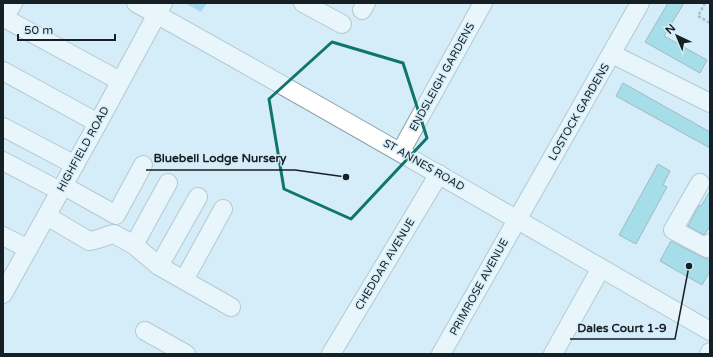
<svg xmlns="http://www.w3.org/2000/svg" width="713" height="357" viewBox="0 0 713 357" font-family="'Varela Round',sans-serif">
<style>
.forest{fill:#71c2e3}
.building{fill:#6acad8;stroke:#647d80}
.lines{fill:none;stroke-linecap:round;stroke-linejoin:round}
.minor-casing{stroke:#899fa9;stroke-width:20}
.path{stroke:#76878e;stroke-width:2.5;stroke-dasharray:3 2;stroke-linecap:butt}
.minor{stroke:#fff;stroke-width:18}
.marked{fill:none;stroke:#0f766e;stroke-width:3;stroke-linejoin:round}
.labels{text-anchor:middle;dominant-baseline:central;stroke-width:3;stroke-linejoin:round;paint-order:stroke}
.street-label{font-size:11px;fill:#161f23;stroke:#d5edf8}
.leader{fill:none;stroke:#161f23;stroke-width:1.5}
.callout-dot{fill:#161f23;stroke:#d5edf8;stroke-width:1.5}
.callout-label{font-size:12px;text-anchor:middle;font-weight:bold;fill:#161f23;stroke:#d5edf8;stroke-width:3;stroke-linejoin:round;paint-order:stroke}
</style>
<rect width="100%" height="100%" fill="#d5edf8"/>
<!-- forest -->
<path class="forest" d="M185,3H207L201,12Z"/>
<!-- building -->
<g class="building">
<path d="M668,3H684L664,36L707,60L700,73L645,42Z"/>
<path d="M623,83L710,132V148L616,96Z"/>
<path d="M658,164L670,171L663,185L667,187L636,244L619,235Z"/>
<path d="M710,191V226L704,235L688,226L699,205L701,206Z"/>
<path d="M671,241L702,257L710,260V271L702,285L660,261Z"/>
</g>
<g class="lines">
<!-- minor casing -->
<g class="minor-casing">
<g id="minor">
<path d="M13,3L4,18L120,81"/>
<path d="M136,3C329,110 519,221 710,331"/>
<path d="M303,3L342,24"/>
<path d="M362,10L366,3"/>
<path d="M612,54L710,103"/>
<path d="M3,71L98,123"/>
<path d="M3,127L75,165"/>
<path d="M401,151L483,3"/>
<path d="M3,161L60,191"/>
<path d="M700,183L673,230L707,248L710,243"/>
<path d="M64,186L116,215L143,165"/>
<path d="M47,216L89,241C98,240 105,236 114,234L134,245L159,266L231,307"/>
<path d="M3,236L28,249"/>
<path d="M134,245L168,183"/>
<path d="M159,266L198,197"/>
<path d="M184,280L223,209"/>
<path d="M3,294L98,123L163,3"/>
<path d="M145,331L186,354"/>
<path d="M331,354L439,174"/>
<path d="M441,354L640,3"/>
<path d="M553,354L601,268"/>
<path d="M709,354L710,352"/>
</g>
</g>
<!-- path -->
<path class="path" d="M705,3L698,16L710,23"/>
<!-- minor -->
<use href="#minor" class="minor"/>
</g>
<!-- marked area -->
<path d="M0 0H713V357H0ZM332,42L403,63L427,138L351,219L284,189L269,99Z" fill="#d5edf8" fill-opacity=".55" fill-rule="evenodd"/>
<path class="marked" d="M332,42L403,63L427,138L351,219L284,189L269,99Z"/>
<g class="labels">
<!-- street labels -->
<g class="street-label">
<text transform="translate(442 77) rotate(-61)">ENDSLEIGH GARDENS</text>
<text transform="translate(579 112) rotate(-60)">LOSTOCK GARDENS</text>
<text transform="translate(83 149) rotate(-61)">HIGHFIELD ROAD</text>
<text transform="translate(424 165) rotate(30)">ST ANNES ROAD</text>
<text transform="translate(385 264) rotate(-59)">CHEDDAR AVENUE</text>
<text transform="translate(479 287) rotate(-61)">PRIMROSE AVENUE</text>
</g>
</g>
<!-- callouts -->
<path class="leader" d="M346 177L295 170H146M689 266L675 339H570"/>
<g class="callout-dot">
<circle cx="346" cy="177" r="4"/>
<circle cx="689" cy="266" r="4"/>
</g>
<g class="callout-label">
<text x="220" y="162">Bluebell Lodge Nursery</text>
<text x="622" y="332">Dales Court 1-9</text>
</g>
<!-- border -->
<rect width="713" height="357" fill="none" stroke="#161f23" stroke-width="8"/>
<!-- north arrow -->
<g transform="translate(677 36) rotate(316)" stroke="#d5edf8" stroke-width="3" paint-order="stroke">
<path d="M0-3L7 15L0 10L-7 15Z" fill="#161f23"/>
<text y="-6" font-size="11" font-weight="bold" text-anchor="middle" fill="#161f23">N</text>
</g>
<!-- scale -->
<path d="M18 34v6h97v-6" fill="none" stroke="#161f23" stroke-width="2"/>
<text x="24" y="34" font-size="12" fill="#161f23" stroke="#d5edf8" stroke-width="3" paint-order="stroke">50 m</text>
</svg>
